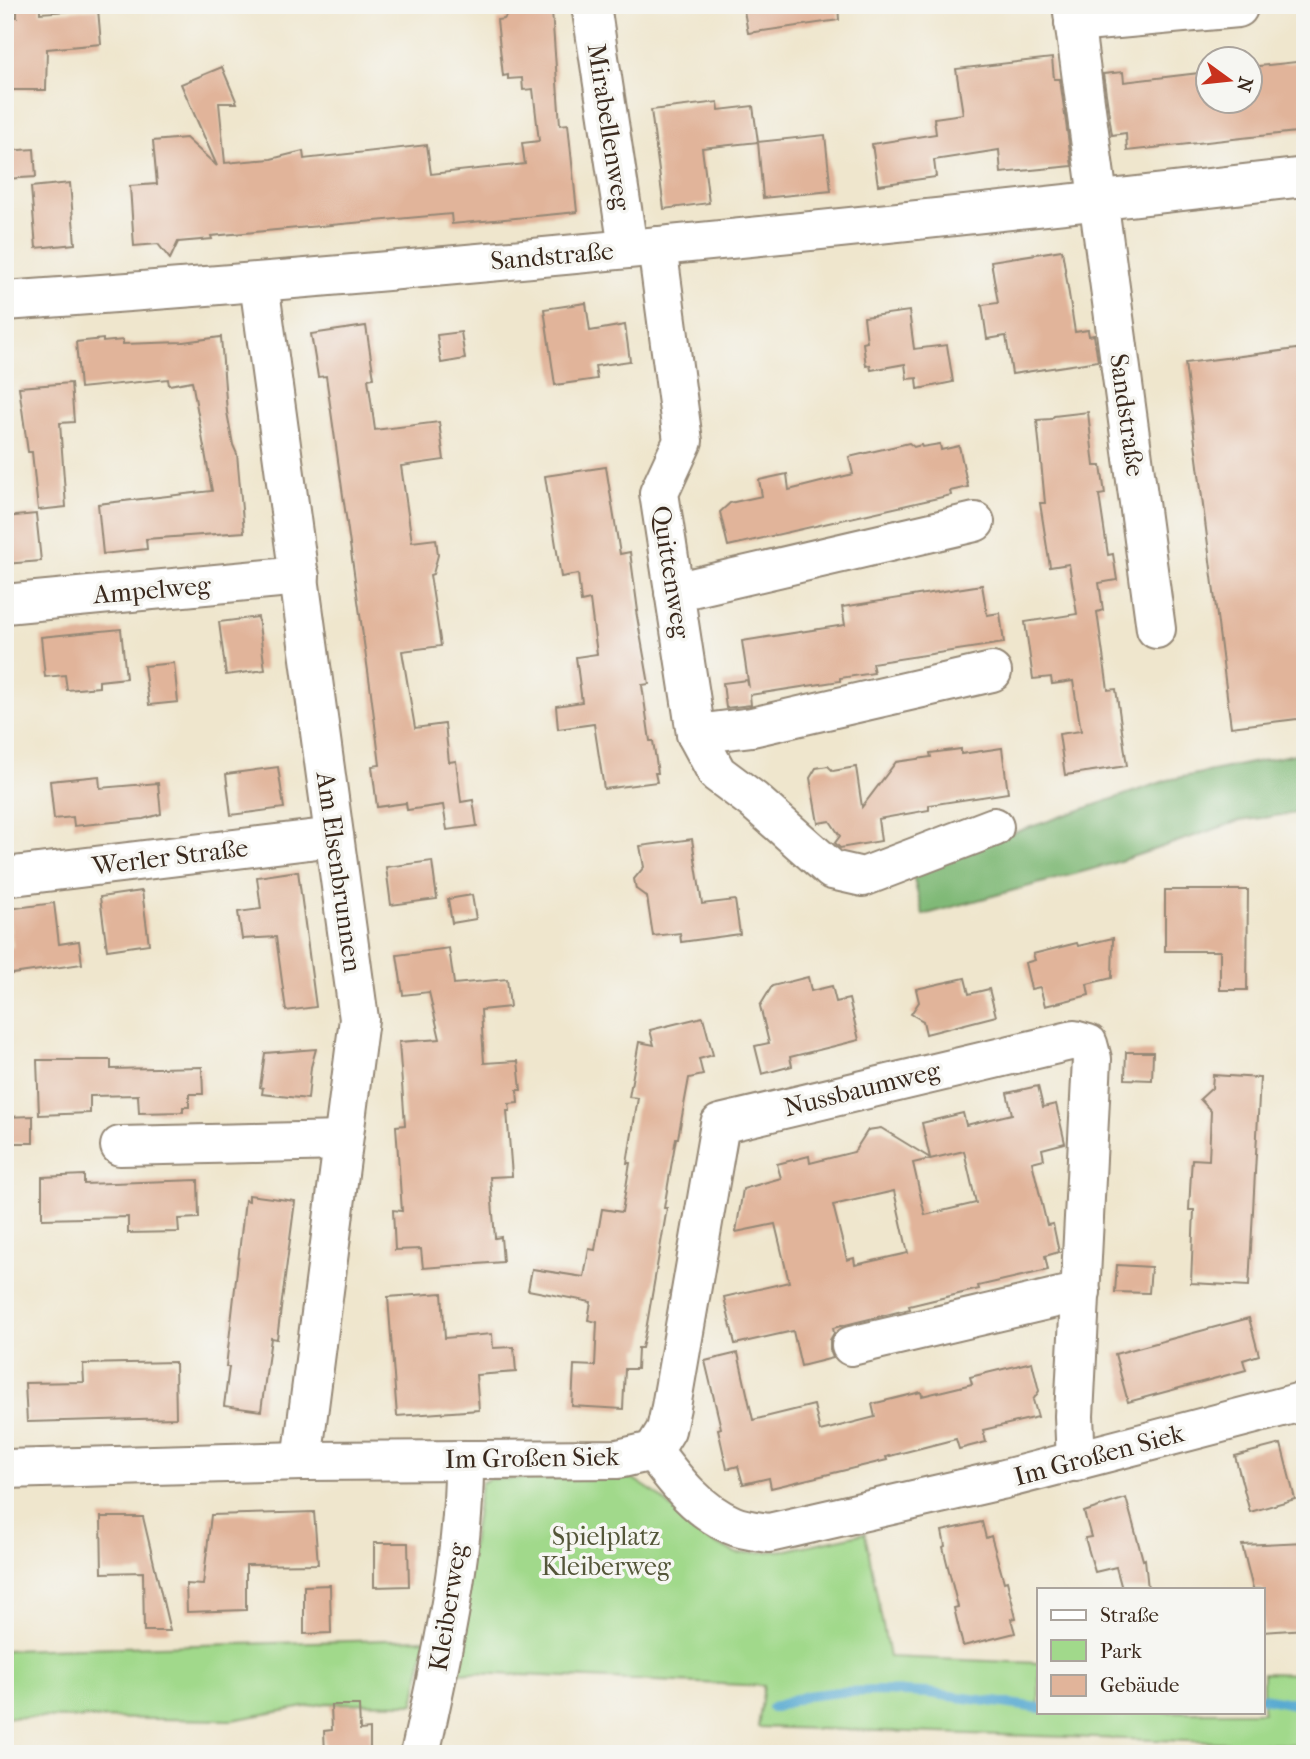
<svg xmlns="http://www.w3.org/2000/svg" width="1310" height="1759" viewBox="0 0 1310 1759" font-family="'IM FELL French Canon',serif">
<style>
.green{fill:#a1d98b;stroke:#6e8254;stroke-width:2}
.forest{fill:#80b977;stroke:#5e724a;stroke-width:2}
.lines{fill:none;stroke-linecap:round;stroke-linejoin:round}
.stream{stroke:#55a8d0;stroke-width:10}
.building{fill:#e1b49a;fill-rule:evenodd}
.minor-casing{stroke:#958876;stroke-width:42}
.minor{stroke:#fff;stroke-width:38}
.labels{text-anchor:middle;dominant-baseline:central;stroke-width:7;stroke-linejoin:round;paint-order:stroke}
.street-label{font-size:26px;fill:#3b2a1e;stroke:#f6f6f2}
.park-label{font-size:26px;fill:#545639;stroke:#f6f6f2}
</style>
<rect width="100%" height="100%" fill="#f6f6f2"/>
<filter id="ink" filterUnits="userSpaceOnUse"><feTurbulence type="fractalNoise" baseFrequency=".0143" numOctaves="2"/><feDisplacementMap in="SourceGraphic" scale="14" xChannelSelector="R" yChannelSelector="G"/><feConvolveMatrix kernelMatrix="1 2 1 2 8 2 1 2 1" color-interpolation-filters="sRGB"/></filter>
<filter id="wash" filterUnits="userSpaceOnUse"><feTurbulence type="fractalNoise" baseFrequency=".00686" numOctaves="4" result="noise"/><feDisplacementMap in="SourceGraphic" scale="28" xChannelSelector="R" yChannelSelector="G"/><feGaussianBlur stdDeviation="1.57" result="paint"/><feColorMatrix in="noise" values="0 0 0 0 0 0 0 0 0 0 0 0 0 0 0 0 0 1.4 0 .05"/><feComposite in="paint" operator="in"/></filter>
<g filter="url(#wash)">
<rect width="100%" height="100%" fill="#efe6cd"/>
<!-- green -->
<g class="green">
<path d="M632,1478L655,1493L709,1541L738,1554L787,1550L865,1533L889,1657L1039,1663V1712H1263V1673L1305,1674V1745L758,1727L764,1686L453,1672L481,1483L489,1479Z"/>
<path d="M426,1639L414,1704L327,1703L232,1720L5,1717V1650Z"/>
</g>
<!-- forest -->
<path class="forest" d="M1305,752V812L1239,821L1111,864L923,915L911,868L1168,780Z"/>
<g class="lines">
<!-- stream -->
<g class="stream">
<path d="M1263,1698L1305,1706"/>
<path d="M772,1708L806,1696L839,1692L880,1691L928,1693L1039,1708"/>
</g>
</g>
<g id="blocks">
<!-- building -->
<g class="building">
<path d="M17,5H40V13L98,9L101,44L47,49L46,90H5V17H17Z"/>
<path d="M743,5H838L839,20L748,33Z"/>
<path d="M552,11L560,125L568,124L577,212L452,224L451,214L211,236L212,239L178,242L170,259L158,244L134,246L130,186L157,184L153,141L186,138L217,166L181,84L222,67L237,103H219L225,163L271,159L303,151L304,159L427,145L431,174L525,164L522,143L539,141L533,89L523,90L522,78L508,79V75L503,76L497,20L504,19L507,15Z"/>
<path d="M1052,58L1054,79H1060L1072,166L1001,173L999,150L934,160L936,177L878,185L872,144L936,134L934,118L963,114L956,69Z"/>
<path d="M1305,61V131L1127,151L1126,133L1112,135L1103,74L1123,72L1124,82L1208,72V102H1250V67Z"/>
<path d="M718,102L719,110L753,106L758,142L825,135L831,191L763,198L758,142L702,148L709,203L664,209L651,110Z"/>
<path d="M34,149L36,177L5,179V151Z"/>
<path d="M70,183L75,244L36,248L31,187Z"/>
<path d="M1062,250L1075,332L1088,330L1089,336L1094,335L1098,361L1012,374L1006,336L987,339L982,305L998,303L991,261Z"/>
<path d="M586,303L590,331L625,325L630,361L595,366L597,379L555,385L544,309Z"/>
<path d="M909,311L914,349L947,345L953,382L918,389L917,378L907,379L905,364L871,370L870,365L866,366L863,343L867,342L864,317Z"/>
<path d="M366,326L374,378L368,379L375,430L439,422L444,460L401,466L412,542L436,539L438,555L433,574L430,575L441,646L402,651L415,728L445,724L449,762L456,761L461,802L473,800L477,826L447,830L443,805L407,810L406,803L377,807L372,766L380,765L370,685L326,376L318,377L311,334Z"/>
<path d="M461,332L465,359L441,363L437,335Z"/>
<path d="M221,337L227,412L233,445L237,454L244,532L146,539L147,549L103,554L98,504L212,491L192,381L169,385L168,379L80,388L76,342L103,339V342L123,340V344L183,342Z"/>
<path d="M1305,348V718L1231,727L1185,363Z"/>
<path d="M71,383L74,422L60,423L66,507L38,510L32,452H28L19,387Z"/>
<path d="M1088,412L1094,466H1101L1105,494L1099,495L1108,555L1113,554L1117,580L1099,583L1103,610L1097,612L1108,690L1116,689L1127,766L1065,775L1059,734L1081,731L1073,681L1052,684L1051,677L1033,679L1025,622L1077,614L1069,564L1050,567L1040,503H1045L1037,420L1051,419L1054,416Z"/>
<path d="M909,443L914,447L921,445L922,447L940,444L941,450L959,446L968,487L950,491L951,495L728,546L720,512L730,503L762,496L759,480L787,474L789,490L853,474L849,457Z"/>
<path d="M606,467L620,554L630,552L638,611H636L649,684L642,685L650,741H653L658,773H655L657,782L604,789L594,724L558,729L556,706L582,702L576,657L597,654L590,600L581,602L578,574L561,577L545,476Z"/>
<path d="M36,514L41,561L5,564V517Z"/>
<path d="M982,585L987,615L1000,613L1004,643L872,663L874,673L840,678V681L750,695L751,705L726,708L723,683L747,680L749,688L742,641L845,625L842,607Z"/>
<path d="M258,617L265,670L226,675L219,622Z"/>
<path d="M121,629L126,678L99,681V687L67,690L65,675L45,677L41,637Z"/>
<path d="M174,663L178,702L149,705L144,666Z"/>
<path d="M1002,748L1008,793L929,805V810L878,819L881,841L840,848L835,843L840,836L830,821L818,823L810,778L816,768L828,766L833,771L856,767L862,807L896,762L931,757L930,753L961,749V754Z"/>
<path d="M278,767L284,808L231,815L226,774Z"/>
<path d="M99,776L100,788L158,783L161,814L143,819L74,826L73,817L54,819L50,781Z"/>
<path d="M692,839L702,904L735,900L740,934L681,942L680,933L653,936L647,897L636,889L634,879L644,867L640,846Z"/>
<path d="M432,861L437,899L391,905L386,867Z"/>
<path d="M298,871L316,1007L286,1011L276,937L242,939L238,912L261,909L257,877Z"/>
<path d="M1165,890H1248L1247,990H1220V951H1165Z"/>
<path d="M142,891L149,944L107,950L100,897Z"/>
<path d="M472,895L476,919L452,923L448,899Z"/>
<path d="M54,903L59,944L79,941L82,964L5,975V952L6,948L13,947L8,909Z"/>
<path d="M1113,938L1112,978L1087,984L1089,995L1045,1006L1040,987L1031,989L1025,963L1035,960L1033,954L1077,943L1078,946Z"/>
<path d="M449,948L454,984L507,979L510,1007L481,1010L484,1063L518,1061L521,1090H517L518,1103L509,1104L510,1111H507L512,1176L490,1177L495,1238L501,1237L503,1262L423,1268L421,1249L395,1250L393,1210L402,1211L396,1126L405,1125L399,1042L440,1039L429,992L403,995L397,955Z"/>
<path d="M808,977L811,991L832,986L836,1002L849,999L859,1040L790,1057L792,1066L762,1074L755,1046L769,1043L760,1006L772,986Z"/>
<path d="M965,978L969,994L989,989L996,1016L926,1034L923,1021L911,1014L919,1002L916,989Z"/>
<path d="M703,1017L713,1055L699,1059L703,1075L689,1078L678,1138H676L664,1208H667L646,1330L642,1348H638L637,1369H625L623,1409L572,1406L574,1365L595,1366L597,1322L588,1320L591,1302L528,1290L532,1269L584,1277L589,1249L595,1250L602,1209L622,1212L630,1163H627L638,1098L629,1097L639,1042L654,1045L650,1030Z"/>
<path d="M316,1049L311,1067L308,1099L262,1094L263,1088L260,1087L265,1053Z"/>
<path d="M1126,1052H1153L1152,1080L1125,1079Z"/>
<path d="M37,1060H111V1069L202,1067L203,1094H189V1107H183V1112L139,1113L138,1095L90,1096V1113L39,1115Z"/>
<path d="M1213,1075L1260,1078L1249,1286L1191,1283L1194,1210H1189L1191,1173L1192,1159L1209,1160L1211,1111L1200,1099L1212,1088Z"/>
<path d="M1038,1086L1043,1107L1056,1104L1065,1143L1042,1149L1044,1159L1032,1162L1047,1225L1053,1224L1059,1252L1045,1256L1048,1270L978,1286L979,1289L909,1306L910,1309L833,1328L834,1333L830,1340V1350L833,1358L801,1366L793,1331L735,1344L724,1297L789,1282L775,1224L736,1232L743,1189L781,1178L777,1164L809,1156L810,1163L854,1152L868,1130L881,1128L930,1158L922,1123L963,1113L966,1125L1012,1114L1007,1093ZM964,1151L976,1203L925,1215L913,1163ZM894,1191L908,1253L855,1265L854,1258L847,1260L833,1205Z"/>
<path d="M33,1116V1143H5V1117Z"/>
<path d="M84,1175V1184L198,1180L199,1218L178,1219L179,1232L128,1233V1217L42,1219V1177Z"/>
<path d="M249,1195L295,1201L277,1339L271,1338L261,1411L224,1406L229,1367H226L245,1200L249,1201Z"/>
<path d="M1117,1265L1151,1267L1149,1293L1115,1292Z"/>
<path d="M442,1293L445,1338L492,1334L493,1348L514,1347L516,1372L476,1375L479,1410L397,1416L388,1297Z"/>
<path d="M1249,1318L1259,1355L1243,1360L1246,1370L1128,1402L1115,1354Z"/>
<path d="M738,1353L753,1420L814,1405L820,1431L875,1417L872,1404L921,1392L922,1396L972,1384L970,1377L1032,1362L1039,1391L1033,1400L1038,1417L983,1430L986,1442L959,1449L956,1439L886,1457L887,1460L771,1488L769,1478L743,1484L738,1466L727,1469L718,1429L721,1428L705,1361Z"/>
<path d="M175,1362L176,1418L27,1422L25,1383L84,1382L83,1364Z"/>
<path d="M1281,1444L1295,1499L1250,1512L1235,1456Z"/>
<path d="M1126,1498L1143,1560L1145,1559L1148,1589H1122L1116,1567L1095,1572L1085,1538L1091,1537L1084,1512Z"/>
<path d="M314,1512L318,1564L246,1565V1610L187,1612L186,1584L203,1585L211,1515Z"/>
<path d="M101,1517H143L170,1631H144L143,1572L102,1573Z"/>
<path d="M982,1522L986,1538L991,1536L1004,1582L1007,1581L1016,1618L1011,1619L1015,1633L963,1646L954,1608L958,1607L943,1547L945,1546L942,1531Z"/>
<path d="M1305,1542V1629L1263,1632V1589H1253L1242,1545Z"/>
<path d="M374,1543H408L409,1586L374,1587Z"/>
<path d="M330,1585L331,1633L304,1634V1586Z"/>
<path d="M331,1705H359L360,1730L370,1729V1754H325L324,1731L332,1730Z"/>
</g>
</g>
</g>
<g filter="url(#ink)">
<use href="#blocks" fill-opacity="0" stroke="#958876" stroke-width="2"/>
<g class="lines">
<!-- minor casing -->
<g class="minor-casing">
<g id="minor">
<path d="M591,5L628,248"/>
<path d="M1072,5L1156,629"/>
<path d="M1074,23L1238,8"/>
<path d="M657,246L683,441L659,493L696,734L717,773L753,800L832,870L863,877L994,827"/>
<path d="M259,283L359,1019L302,1461"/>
<path d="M5,301C439,271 873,227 1305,177"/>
<path d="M674,592L975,522"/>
<path d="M5,604L300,576"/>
<path d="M696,734L752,727L992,672"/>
<path d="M5,877L334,837"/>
<path d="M120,1146L343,1141"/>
<path d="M851,1346L1081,1292"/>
<path d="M653,1451L666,1430L671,1407L720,1124L1074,1040L1088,1044L1092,1059L1074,1416L1076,1462"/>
<path d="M5,1469L302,1461L618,1459L653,1451C675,1480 697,1510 732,1525C743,1530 757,1531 769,1533L1001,1480L1305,1401"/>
<path d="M420,1754C441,1659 465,1556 464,1460"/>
</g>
</g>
<!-- minor -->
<use href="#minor" class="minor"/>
</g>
</g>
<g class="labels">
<!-- street labels -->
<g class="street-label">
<text transform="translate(609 127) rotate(81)">Mirabellenweg</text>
<text transform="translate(552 256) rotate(-5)">Sandstraße</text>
<text transform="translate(1127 415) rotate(82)">Sandstraße</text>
<text transform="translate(671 572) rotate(81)">Quittenweg</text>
<text transform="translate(152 590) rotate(-5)">Ampelweg</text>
<text transform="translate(170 857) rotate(-7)">Werler Straße</text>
<text transform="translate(339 872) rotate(82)">Am Elsenbrunnen</text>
<text transform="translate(862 1089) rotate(-14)">Nussbaumweg</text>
<text transform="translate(1099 1455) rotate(-15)">Im Großen Siek</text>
<text transform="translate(532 1458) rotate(-1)">Im Großen Siek</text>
<text transform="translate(448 1607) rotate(-81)">Kleiberweg</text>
</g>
<!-- park labels -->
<g class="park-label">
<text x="606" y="1536">Spielplatz<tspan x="606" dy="30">Kleiberweg</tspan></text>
</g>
</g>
<!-- margin -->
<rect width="1310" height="1759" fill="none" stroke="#f6f6f2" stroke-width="28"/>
<!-- legend -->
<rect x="1037" y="1588" width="228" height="126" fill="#f6f6f2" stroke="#aba49d" stroke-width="2"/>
<rect x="1051" y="1610" width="35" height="10" fill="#ffffff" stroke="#aba49d" stroke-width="2"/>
<text x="1100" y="1622" font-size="21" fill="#3b2a1e">Straße</text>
<rect x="1051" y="1640" width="35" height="21" fill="#a1d98b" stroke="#aba49d" stroke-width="2"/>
<text x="1100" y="1658" font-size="21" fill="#3b2a1e">Park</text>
<rect x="1051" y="1675" width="35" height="21" fill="#e1b49a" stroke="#aba49d" stroke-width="2"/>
<text x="1100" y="1692" font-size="21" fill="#3b2a1e">Gebäude</text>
<!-- north arrow -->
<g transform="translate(1229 80) rotate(105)"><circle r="33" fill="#f6f6f2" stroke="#aba49d" stroke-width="2"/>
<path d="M0-5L12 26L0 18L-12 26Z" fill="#c8321e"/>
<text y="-10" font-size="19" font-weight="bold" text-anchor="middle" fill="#3b2a1e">N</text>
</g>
</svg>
